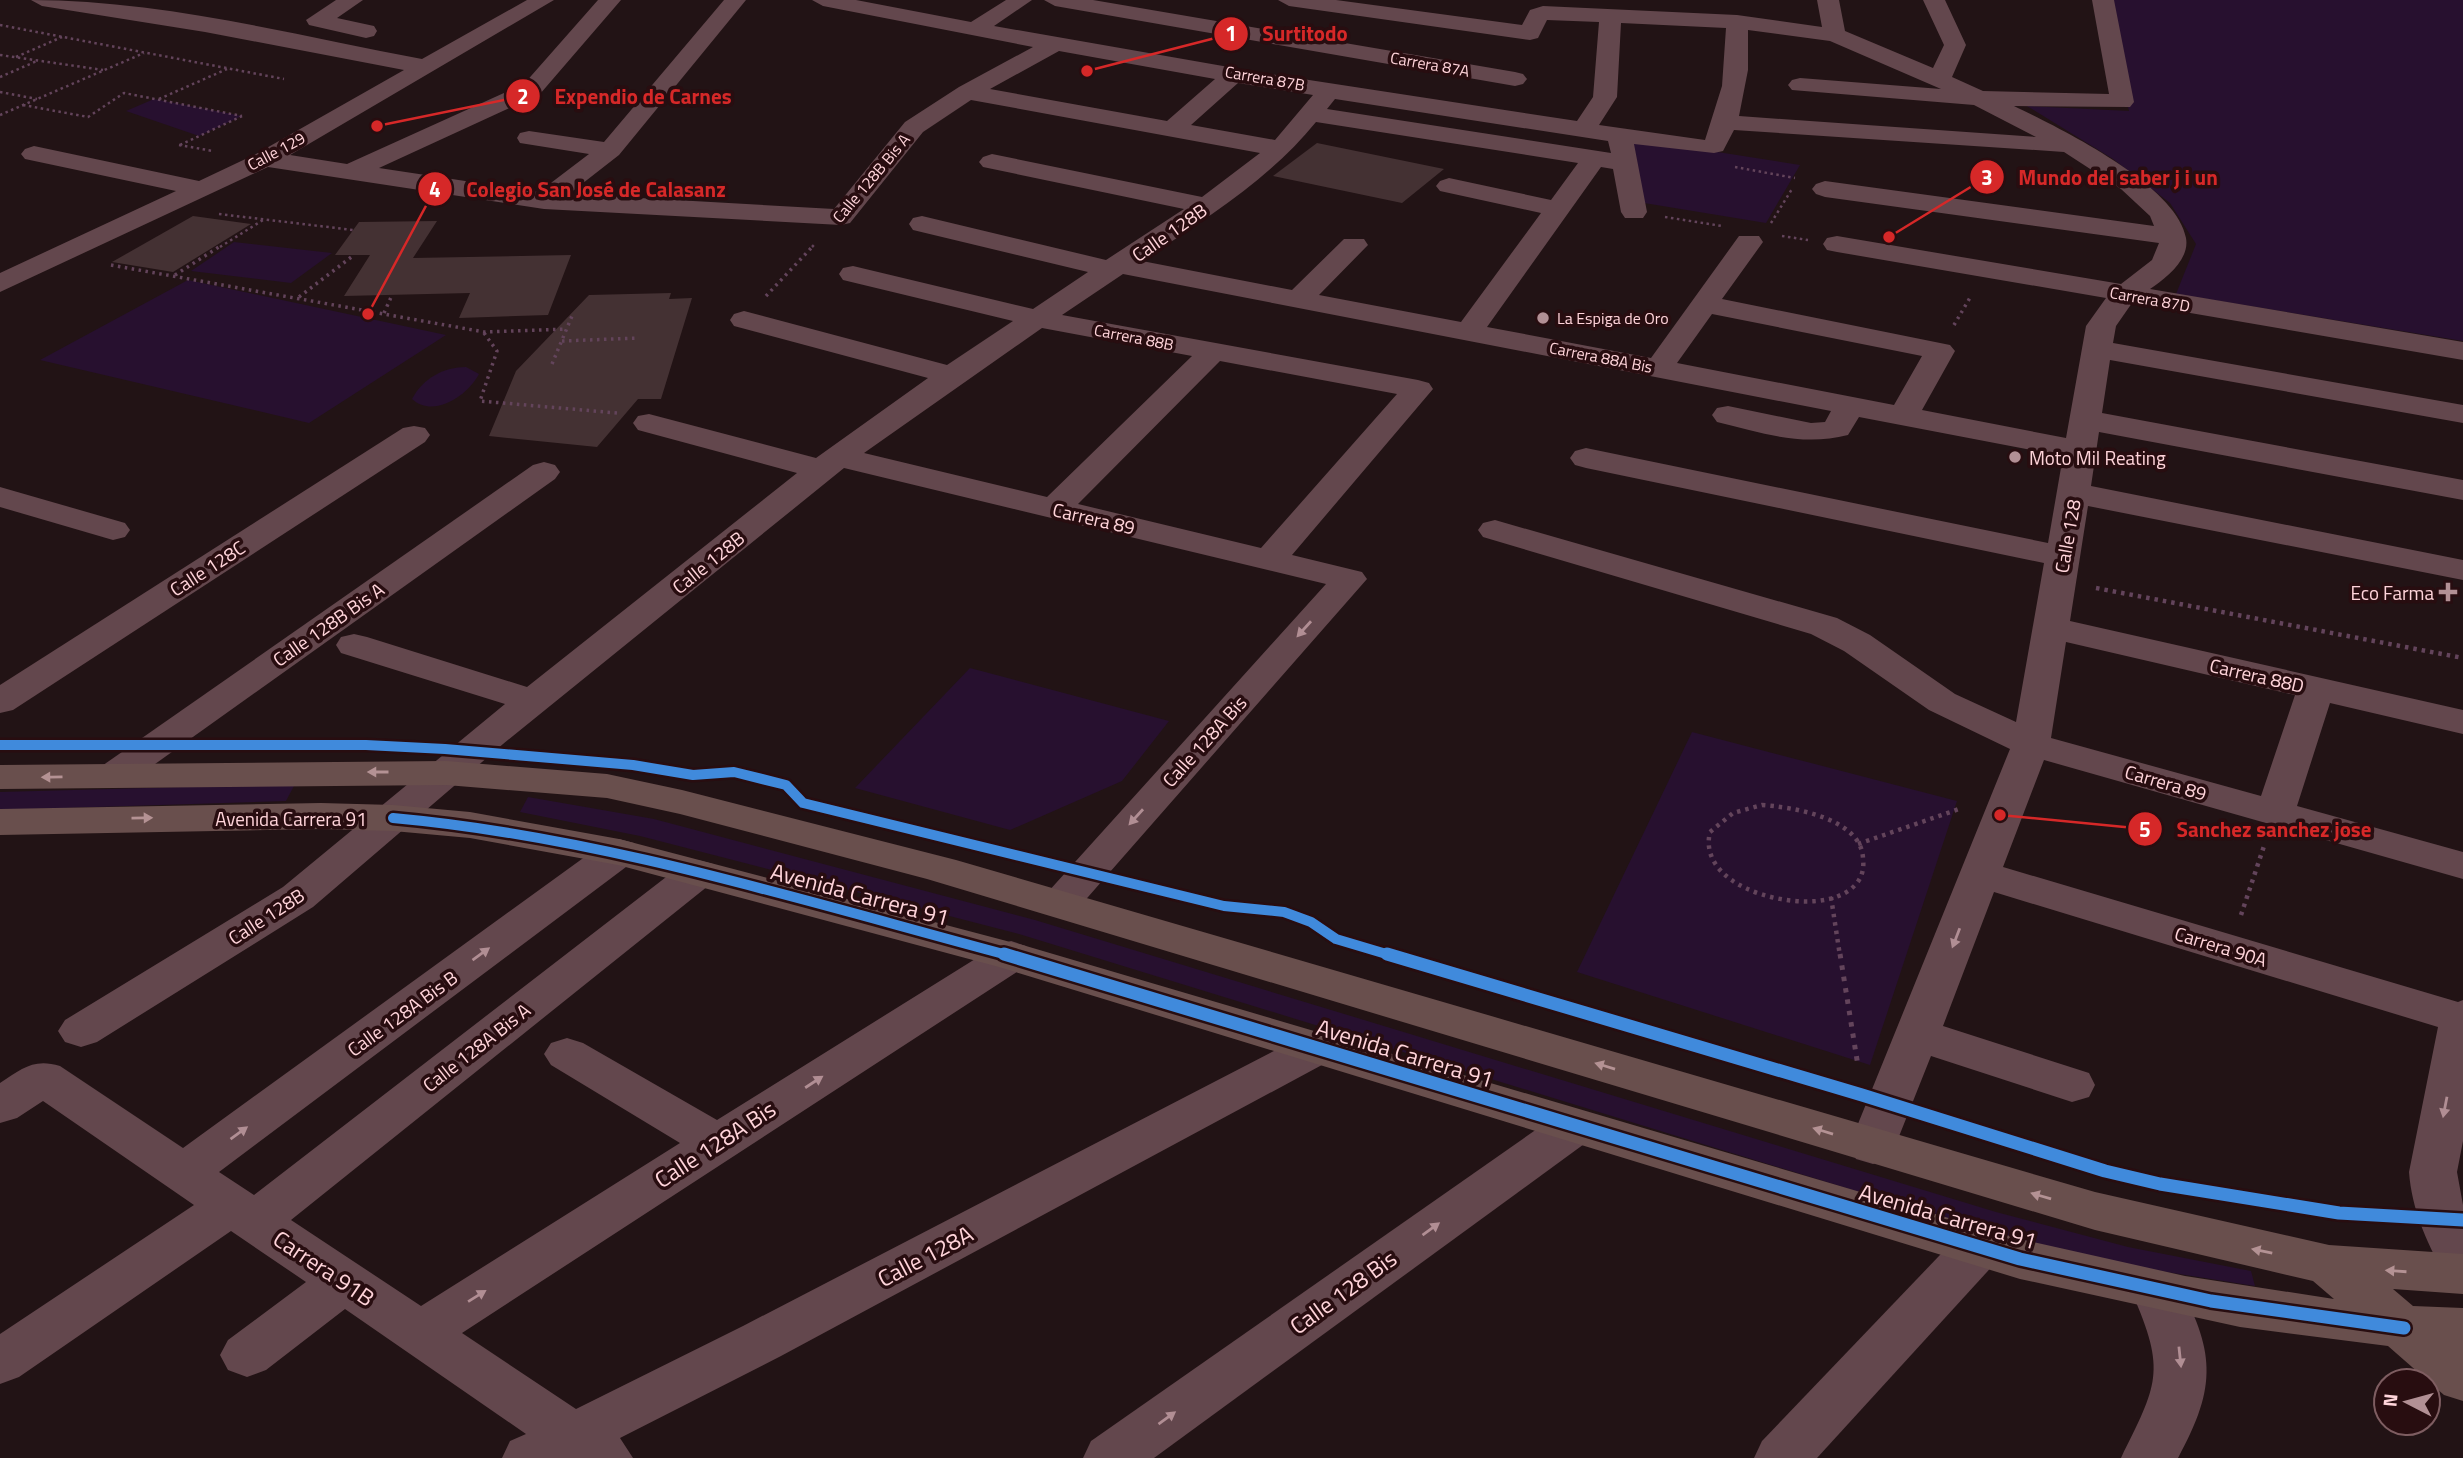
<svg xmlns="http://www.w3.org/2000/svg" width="2463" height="1458" viewBox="0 0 2463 1458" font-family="'Titillium Web',sans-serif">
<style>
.green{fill:#27102f}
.building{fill:#443133}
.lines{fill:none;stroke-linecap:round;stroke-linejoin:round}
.path-far3{stroke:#63445b;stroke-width:2.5;stroke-dasharray:2.5 3.5;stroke-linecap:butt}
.path-far2{stroke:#63445b;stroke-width:3.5;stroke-dasharray:2.5 4.5;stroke-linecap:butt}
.path-far1{stroke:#63445b;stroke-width:4.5;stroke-dasharray:3.5 5;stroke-linecap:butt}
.path{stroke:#63445b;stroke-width:5;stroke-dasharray:4.5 7;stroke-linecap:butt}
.minor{fill:#63474d;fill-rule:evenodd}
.major{fill:#694f4d;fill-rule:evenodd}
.cycleway-far1-casing{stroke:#280d10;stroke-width:15}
.cycleway-casing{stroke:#280d10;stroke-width:18}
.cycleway-far1{stroke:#408adc;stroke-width:10}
.cycleway{stroke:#408adc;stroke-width:13}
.oneway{fill:#b18e94}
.oneway2{fill:#b49294}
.poi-dot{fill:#b29095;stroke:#280d10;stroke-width:2.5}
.labels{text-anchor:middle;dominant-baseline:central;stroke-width:7;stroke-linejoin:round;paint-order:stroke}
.far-street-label{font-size:16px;fill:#ffd4da;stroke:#280d10}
.far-poi-label{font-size:16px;fill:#ffd4da;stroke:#280d10;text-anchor:start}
.street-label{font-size:19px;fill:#ffd4da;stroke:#280d10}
.poi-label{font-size:19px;fill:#ffd4da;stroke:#280d10;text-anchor:start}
.near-street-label{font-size:23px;fill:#ffd4da;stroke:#280d10}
.leader{fill:none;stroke:#d62828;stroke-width:2.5}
.callout-dot{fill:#d62828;stroke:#280d10;stroke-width:2.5}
.mark-label{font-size:21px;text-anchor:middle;font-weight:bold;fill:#fff}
.callout-label{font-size:21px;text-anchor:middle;font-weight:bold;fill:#d62828;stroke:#280d10;stroke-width:7;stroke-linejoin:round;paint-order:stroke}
</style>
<rect width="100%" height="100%" fill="#221315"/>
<!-- green -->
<g class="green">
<path d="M2102,0H2463V341L2176,294L2196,244L2170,203L2113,159L2027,106L2129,111Z"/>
<path d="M154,99L242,116L199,136L126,111Z"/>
<path d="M1628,138L1800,165L1766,223L1638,202Z"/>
<path d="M234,242L332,253L291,283L191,271Z"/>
<path d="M188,280L446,335L309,423L40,360Z"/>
<path d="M466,367L479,374C468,395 434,419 412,399C423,378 444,367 466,367Z"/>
<path d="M970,668L1169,721L1122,781L1010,830L855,788Z"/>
<path d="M1692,732L1957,801L1870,1065L1577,972Z"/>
<path d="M295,784L286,801L0,810V792Z"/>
<path d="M528,797L654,819L1035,920L1996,1212L2128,1247L2251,1271L2255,1286L2129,1266L1986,1231L1019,934L640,836L520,812Z"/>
</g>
<!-- building -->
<g class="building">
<path d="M1317,143L1444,169L1402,203L1273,176Z"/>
<path d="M193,216L251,224L173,272L112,262Z"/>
<path d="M437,221L413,258L571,255L548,315L459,318L470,293L344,296L370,255H335L359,222Z"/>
<path d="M671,293L669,299L692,298L661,399H638L597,447L489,436L516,371L589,295Z"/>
</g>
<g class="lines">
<!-- path-far3 -->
<g class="path-far3">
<path d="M0,25L284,79"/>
<path d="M0,55L103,70"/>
<path d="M16,57L62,37"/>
<path d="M0,77L37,61"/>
<path d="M0,92L37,99"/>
<path d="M159,99L227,69"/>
<path d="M23,105L88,117L124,93L242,116"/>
<path d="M0,115L144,53"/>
<path d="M179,145L213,151"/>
<path d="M180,145L242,116"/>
<path d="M1735,167L1795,178"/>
<path d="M219,214L353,230"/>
<path d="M1665,217L1722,226"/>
<path d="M1771,223L1792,189"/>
<path d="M1782,236L1808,240"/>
<path d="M220,247L263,220"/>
<path d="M812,247L815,244"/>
</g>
<!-- path-far2 -->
<g class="path-far2">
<path d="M111,265L484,332L567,329"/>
<path d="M175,275L222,245"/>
<path d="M766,296L814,245"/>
<path d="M299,297L354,255"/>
<path d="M384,313L392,295"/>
<path d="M1954,325L1971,296"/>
<path d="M484,333L497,351L480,401L617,413"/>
<path d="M562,341L639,338"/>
<path d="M552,364L572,316"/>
</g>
<!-- path-far1 -->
<g class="path-far1">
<path d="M2096,588L2463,658"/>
<path d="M1762,805C1792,807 1861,818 1863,858C1864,867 1863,875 1857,883C1831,914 1762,901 1733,881C1715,869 1705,852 1710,832L1733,813Z"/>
<path d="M1858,844L1962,808"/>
<path d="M1831,897L1840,956"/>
<path d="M2241,915L2265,843"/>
</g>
<!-- path -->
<path class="path" d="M1840,954L1858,1066"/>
<!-- minor -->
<g class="minor">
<path d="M31,0C162,0 294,35 422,59L527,0H554L290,155L347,164L524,84L598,0H621L540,94L379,168L539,192L589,154L520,143L517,138L520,133L529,131L604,142L724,0H746L619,155L569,194L834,209L905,122L959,87L1033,47L823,6L812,0H856L971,22L1006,0H1032L994,26L1263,73L1577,121L1593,97L1599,22L1547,20L1538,38L1530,40L1289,6L1278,0H1336L1522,25L1530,10L1543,6L1737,15L1822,27L1817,0H1839L1845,31L1933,68L1944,45L1923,0H1945L1966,45L1952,77L1983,91L2109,94L2092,0H2114L2134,102L2130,107L2014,106C2059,128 2177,185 2186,238C2190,260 2165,279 2150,289L2463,342V360L2132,303L2116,326L2113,343L2463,405V423L2110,360L2102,413L2463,480V500L2099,432L2091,486L2463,560V580L2088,506L2070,621L2463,710V734L2330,703L2297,806L2463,852V879L2044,760L2003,867L2458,1002L2463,1000V1141L2457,1172L2463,1205V1282L2445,1276C2427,1242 2412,1211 2409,1172L2438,1027L1994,892L1943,1026L2089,1073L2095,1085L2089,1097L2072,1102L1931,1056L1890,1159L1873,1164L1856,1159L1849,1146L2010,749L1929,710L1844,651L1811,634L1483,537L1478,530L1483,523L1495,520L1837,618L1870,635L1955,694L2016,722L2044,563L1586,468L1575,465L1570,458L1575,451L1586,448L2048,543L2063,456L1859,417L1848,435C1802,447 1762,433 1717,422L1712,415L1717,408L1728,406L1811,423L1825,422L1831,411L1123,274L1062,315L1418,380L1429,383L1433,389L1292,555L1362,572L1367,579L1074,913L1059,917L1044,913L1038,903L1326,584L844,468L503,744L313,907L97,1042L81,1047L65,1042L58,1031L65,1020L283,887L505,704L341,653L336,645L341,637L354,634L367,637L527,687L797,473L638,430L633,423L638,416L649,414L816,458L928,378L734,326L730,320L734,314L744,311L947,365L1013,321L843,280L839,274L843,268L853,266L1033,309L1088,272L913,230L909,224L913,218L922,216L1106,260L1184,209L983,167L979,162L983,157L992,154L1202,197L1260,153L971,100L923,132L850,223L841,225L544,209L268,167L0,292V273L176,191L25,159L21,154L25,149L34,146L199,181L256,154L404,70L205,32L42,6ZM1621,23L1726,28L1722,86L1705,140L1599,125L1617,97ZM1748,30L1830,41L1941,89L1800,78L1792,80L1788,85L1792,90L1974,105L2036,137L1739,116L1748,70ZM1059,51L1215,79L1167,121L990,89ZM1238,83L1313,95L1275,140L1191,125ZM1335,99L1608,141L1611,153L1327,109ZM1316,122L1578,163L1551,200L1449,178L1440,181L1436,186L1440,191L1541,213L1461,322L1319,295L1368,245L1364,239H1344L1292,290L1142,261C1204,220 1269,180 1316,122ZM1734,130L2064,152L2121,189L2150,216L2154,226L1825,181L1816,184L1812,189L1816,194L1825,197L2159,243L2152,260L2121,284L1837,236L1827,238L1823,244L1827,250L1837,252L2106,298L2086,326L2066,438L1922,410L1955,351L1950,345L1722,299L1763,242L1759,236H1739L1651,358L1487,327L1601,167L1613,169L1621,212L1625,218H1643L1647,212L1634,144L1714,153L1723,151ZM1712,314L1922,356L1894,405L1677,363ZM1042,328L1192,356L1047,497L864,453ZM1220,361L1397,394L1261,548L1078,504ZM2066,642L2295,695L2261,796L2051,738Z"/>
<path d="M336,0H363L337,18L374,26L377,31L374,36L366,38L309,25L306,20Z"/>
<path d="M1044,0H1093L1515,72L1523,74L1527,79L1523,84L1515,86L1055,6Z"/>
<path d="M414,426L425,428L430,435L425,442L13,710L0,713V685L403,428Z"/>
<path d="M544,462L555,465L560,472L555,479L127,784L113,788L99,784L93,776L99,768L533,465Z"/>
<path d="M0,487L125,523L130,530L125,537L113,540L0,507Z"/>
<path d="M619,839L634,843L640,852L634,861L219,1172L254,1195L683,864L698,860L713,864L719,873L713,882L291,1220L421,1306L680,1143L551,1065L544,1054L551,1043L567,1038L583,1043L717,1120L996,946L1011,941L1026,946L1033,956L1026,966L462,1333L576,1409L743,1326L1301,1037L1317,1032L1333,1037L1340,1048L1333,1059L781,1356L620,1438L633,1458H502L510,1441L526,1434L345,1309L266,1370L247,1377L228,1370L220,1355L228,1340L306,1282L231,1231L19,1377L0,1384V1334L194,1205L43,1101L17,1118L0,1123V1083C22,1069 33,1058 60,1066L183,1148L604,843Z"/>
<path d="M1574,1110L1591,1115L1598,1127L1591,1139L1154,1458H1083L1091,1441L1557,1115Z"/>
<path d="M1979,1227L1997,1233L2004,1247L1997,1261L1817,1458H1754L1762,1441L1961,1233Z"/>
<path d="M2158,1273L2176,1279C2215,1351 2218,1385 2178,1458H2121C2157,1385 2167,1372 2132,1293L2140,1279Z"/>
</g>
<!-- major -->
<path class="major" d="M446,761L607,774L682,790L956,860L2095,1192L2329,1245L2463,1254V1294L2393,1289L2413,1306L2463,1308V1401L2444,1395L2388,1346L2240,1327L2020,1279L999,967L618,865L470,838L393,831L321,829L0,835V809L321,803L393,805L470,812L619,839L1026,946L2020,1239L2185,1276L2334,1299L2313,1281L2095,1230L927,879L680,814L607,798L446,785L0,789V765Z"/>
<!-- cycleway-far1 casing -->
<g class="cycleway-far1-casing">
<g id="cycleway-far1">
<path d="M0,745H366L445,749L633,765L693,775L734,772L786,785L803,803L1224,906L1284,912L1311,922L1336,939L1393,956"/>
<path d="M393,818C604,837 807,902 1011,956"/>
</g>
</g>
<!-- cycleway casing -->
<g class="cycleway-casing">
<g id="cycleway">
<path d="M1004,954L2020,1259L2211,1301L2404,1328"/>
<path d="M1387,954L1862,1095L2105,1171L2160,1184L2339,1213L2463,1220"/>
</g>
</g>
<!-- cycleway-far1 -->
<use href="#cycleway-far1" class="cycleway-far1"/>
<!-- cycleway -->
<use href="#cycleway" class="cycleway"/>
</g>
<!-- one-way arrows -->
<defs><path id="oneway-solid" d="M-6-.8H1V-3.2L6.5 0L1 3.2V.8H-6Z" transform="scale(1.75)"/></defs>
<g class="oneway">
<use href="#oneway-solid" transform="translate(1304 629) rotate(132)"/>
<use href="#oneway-solid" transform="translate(1136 817) rotate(132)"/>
<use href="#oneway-solid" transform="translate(1956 938) rotate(111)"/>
<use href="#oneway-solid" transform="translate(481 954) rotate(-36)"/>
<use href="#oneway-solid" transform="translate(814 1082) rotate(-33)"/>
<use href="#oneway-solid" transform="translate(2445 1107) rotate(101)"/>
<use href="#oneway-solid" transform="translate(239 1133) rotate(-36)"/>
<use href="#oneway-solid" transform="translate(1431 1229) rotate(-36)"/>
<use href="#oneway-solid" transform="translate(477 1296) rotate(-32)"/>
<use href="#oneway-solid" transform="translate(2180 1357) rotate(84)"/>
<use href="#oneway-solid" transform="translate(1167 1418) rotate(-36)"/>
</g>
<g class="oneway2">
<use href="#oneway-solid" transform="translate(378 772) rotate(-180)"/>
<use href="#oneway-solid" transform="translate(52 777) rotate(179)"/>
<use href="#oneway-solid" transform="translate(142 818) rotate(-1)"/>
<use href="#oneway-solid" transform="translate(1605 1066) rotate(-163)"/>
<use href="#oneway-solid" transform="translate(1823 1131) rotate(-163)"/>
<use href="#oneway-solid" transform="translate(2041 1196) rotate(-164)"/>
<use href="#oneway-solid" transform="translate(2262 1251) rotate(-168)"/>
<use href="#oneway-solid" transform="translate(2396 1271) rotate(-176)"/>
</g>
<!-- markers -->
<g class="poi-dot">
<circle cx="1543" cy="318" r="7"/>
<circle cx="2015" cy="457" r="7"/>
<path d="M2444.5 581.5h7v7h7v7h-7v7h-7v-7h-7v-7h7z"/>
</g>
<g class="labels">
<!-- far-street labels -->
<g class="far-street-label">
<text transform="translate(1430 64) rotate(10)">Carrera 87A</text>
<text transform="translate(1265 78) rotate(10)">Carrera 87B</text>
<text transform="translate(276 151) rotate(-28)">Calle 129</text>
<text transform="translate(871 178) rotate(-50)">Calle 128B Bis A</text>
<text transform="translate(2150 299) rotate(10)">Carrera 87D</text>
<text transform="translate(1134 337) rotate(11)">Carrera 88B</text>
<text transform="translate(1601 357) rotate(11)">Carrera 88A Bis</text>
</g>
<!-- far-poi labels -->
<g class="far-poi-label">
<text x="1557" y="318">La Espiga de Oro</text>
</g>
<!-- street labels -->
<g class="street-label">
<text transform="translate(1169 232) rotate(-35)">Calle 128B</text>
<text transform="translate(1094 518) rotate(13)">Carrera 89</text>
<text transform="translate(2067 536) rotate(-80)">Calle 128</text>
<text transform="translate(708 562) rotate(-39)">Calle 128B</text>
<text transform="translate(207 568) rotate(-33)">Calle 128C</text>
<text transform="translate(328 624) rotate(-35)">Calle 128B Bis A</text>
<text transform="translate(2257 675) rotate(13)">Carrera 88D</text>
<text transform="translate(1204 741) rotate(-48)">Calle 128A Bis</text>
<text transform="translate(2166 782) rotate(16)">Carrera 89</text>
<text x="291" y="818">Avenida Carrera 91</text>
<text transform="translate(266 916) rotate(-33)">Calle 128B</text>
<text transform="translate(2221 946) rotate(17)">Carrera 90A</text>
<text transform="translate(402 1013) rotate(-36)">Calle 128A Bis B</text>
<text transform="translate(476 1047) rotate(-38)">Calle 128A Bis A</text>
</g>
<!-- poi labels -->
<g class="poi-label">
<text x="2029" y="457">Moto Mil Reating</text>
<text x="2434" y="592" text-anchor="end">Eco Farma</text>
</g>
<!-- near-street labels -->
<g class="near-street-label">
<text transform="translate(860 894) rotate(15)">Avenida Carrera 91</text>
<text transform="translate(1405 1053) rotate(17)">Avenida Carrera 91</text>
<text transform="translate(715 1144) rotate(-33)">Calle 128A Bis</text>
<text transform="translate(1948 1216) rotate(16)">Avenida Carrera 91</text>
<text transform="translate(925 1256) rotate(-28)">Calle 128A</text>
<text transform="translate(324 1268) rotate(34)">Carrera 91B</text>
<text transform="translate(1343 1292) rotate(-36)">Calle 128 Bis</text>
</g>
</g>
<!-- callouts -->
<path class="leader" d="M1087 71L1231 34M377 126L523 96M1889 237L1987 177M368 314L435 189M2000 815L2145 829"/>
<g class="callout-dot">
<circle cx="1087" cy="71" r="7"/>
<circle cx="377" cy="126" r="7"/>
<circle cx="1889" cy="237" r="7"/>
<circle cx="368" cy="314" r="7"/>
<circle cx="2000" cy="815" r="7"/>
<circle cx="1231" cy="34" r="18"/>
<circle cx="523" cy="96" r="18"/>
<circle cx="1987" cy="177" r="18"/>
<circle cx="435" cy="189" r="18"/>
<circle cx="2145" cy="829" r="18"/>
</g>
<g class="mark-label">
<text x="1231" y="41">1</text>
<text x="523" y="104">2</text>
<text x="1987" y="185">3</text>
<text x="435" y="197">4</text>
<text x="2145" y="837">5</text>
</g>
<g class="callout-label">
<text x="1305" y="41">Surtitodo</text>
<text x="643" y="104">Expendio de Carnes</text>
<text x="2118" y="185">Mundo del saber j i un</text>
<text x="596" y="197">Colegio San José de Calasanz</text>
<text x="2274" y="837">Sanchez sanchez jose</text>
</g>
<!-- north arrow -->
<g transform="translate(2407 1402) rotate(276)"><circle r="33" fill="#280d10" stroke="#7e5d61" stroke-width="2"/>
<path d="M0-5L12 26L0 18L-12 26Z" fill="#b29095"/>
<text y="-10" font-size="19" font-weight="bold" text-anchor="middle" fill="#ffd4da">N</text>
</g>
</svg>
